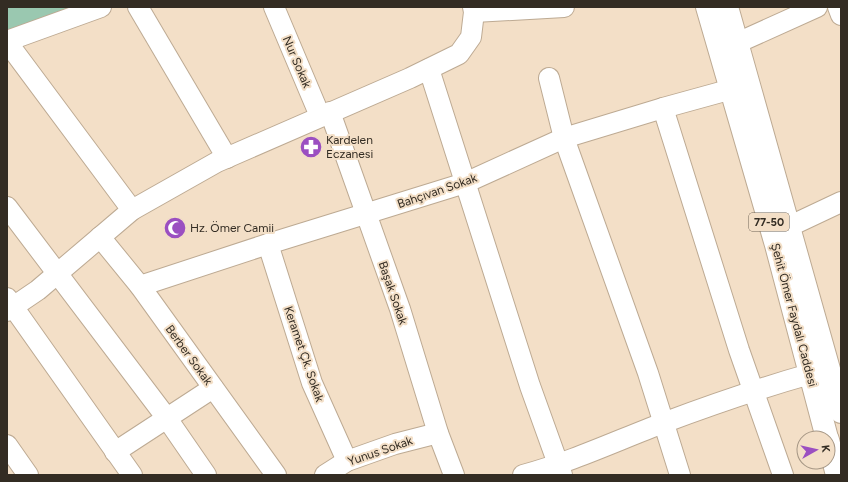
<svg xmlns="http://www.w3.org/2000/svg" width="848" height="482" viewBox="0 0 848 482" font-family="Figtree,sans-serif">
<style>
.green{fill:#9ac8b0}
.lines{fill:none;stroke-linecap:round;stroke-linejoin:round}
.minor-casing{stroke:#bdaa93;stroke-width:22}
.major-casing{stroke:#bdaa93;stroke-width:24}
.minor{stroke:#fff;stroke-width:20}
.major{stroke:#fff;stroke-width:22}
.labels{text-anchor:middle;dominant-baseline:central;stroke-width:4;stroke-linejoin:round;paint-order:stroke}
.shield{fill:#f3dfc7;stroke:#6d6254;stroke-width:1}
.shield-label{font-size:11px;font-weight:bold;fill:#332c23}
.street-label{font-size:12px;fill:#332c23;stroke:#f3dfc7}
.poi-label{font-size:12px;fill:#332c23;stroke:#f3dfc7;text-anchor:start}
</style>
<rect width="100%" height="100%" fill="#f3dfc7"/>
<!-- green -->
<path class="green" d="M7,7H72L7,32Z"/>
<g class="lines">
<!-- minor casing -->
<g class="minor-casing">
<g id="minor">
<path d="M138,7L227,158"/>
<path d="M274,7L320,116"/>
<path d="M838,7L841,15"/>
<path d="M474,12L564,7"/>
<path d="M7,41L101,7"/>
<path d="M7,42L132,210"/>
<path d="M737,43L817,7"/>
<path d="M429,69L530,386L562,475"/>
<path d="M549,78L564,138L648,373L680,475"/>
<path d="M663,108L739,350L783,475"/>
<path d="M330,112L400,309L438,433L454,475"/>
<path d="M7,207L166,417L206,475"/>
<path d="M788,227L841,202"/>
<path d="M100,237L140,286L276,475"/>
<path d="M268,244L312,383L347,461"/>
<path d="M140,286L268,244L465,183L564,138L663,108L732,89"/>
<path d="M7,298L132,475"/>
<path d="M7,311L38,290L132,210L217,162L410,78L459,54L471,37L474,12L473,7"/>
<path d="M7,445L28,475"/>
<path d="M115,452L213,388"/>
<path d="M325,475L347,461L395,444L438,433"/>
<path d="M523,475C571,462 616,441 663,423C711,405 760,388 810,374"/>
</g>
</g>
<!-- major casing -->
<g class="major-casing">
<g id="major">
<path d="M707,7L776,245L827,438"/>
<path d="M727,7L841,412"/>
<path d="M828,440L837,475"/>
</g>
</g>
<!-- minor -->
<use href="#minor" class="minor"/>
<!-- major -->
<use href="#major" class="major"/>
</g>
<!-- icons -->
<defs>
<g id="pharmacy-disc" transform="scale(1.15)"><circle r="9.5" fill="#9b4fc1" stroke="#f3dfc7"/><path d="M-2-6h4v4h4v4h-4v4h-4v-4h-4v-4h4Z" fill="#fff"/></g>
<g id="mosque-disc" transform="scale(1.15)"><circle r="9.5" fill="#9b4fc1" stroke="#f3dfc7"/><path d="M3.5-4.9A6 6 0 1 0 3.5 4.9A5 5 0 1 1 3.5-4.9Z" fill="#fff"/></g>
</defs>
<g fill-rule="evenodd">
<use href="#pharmacy-disc" x="311" y="147"/>
<use href="#mosque-disc" x="175" y="228"/>
</g>
<g class="labels">
<!-- shield labels -->
<rect class="shield" x="749" y="213" width="40" height="18" rx="3"/>
<g class="shield-label">
<text x="769" y="222">77-50</text>
</g>
<!-- street labels -->
<g class="street-label">
<text transform="translate(297 62) rotate(67)">Nur Sokak</text>
<text transform="translate(437 191) rotate(-19)">Bahçıvan Sokak</text>
<text transform="translate(393 293) rotate(71)">Başak Sokak</text>
<text transform="translate(794 315) rotate(75)">Şehit Ömer Faydalı Caddesi</text>
<text transform="translate(304 354) rotate(71)">Keramet Çk. Sokak</text>
<text transform="translate(189 355) rotate(54)">Berber Sokak</text>
<text transform="translate(380 451) rotate(-19)">Yunus Sokak</text>
</g>
<!-- poi labels -->
<g class="poi-label">
<text x="326" y="140">Kardelen<tspan x="326" dy="14">Eczanesi</tspan></text>
<text x="190" y="228">Hz. Ömer Camii</text>
</g>
</g>
<!-- border -->
<rect width="848" height="482" fill="none" stroke="#332c23" stroke-width="16"/>
<!-- north arrow -->
<g transform="translate(816 450) rotate(82)"><circle r="19" fill="#f3dfc7" stroke="#a69785"/>
<path d="M0-3L7 15L0 10L-7 15Z" fill="#9b4fc1"/>
<text y="-6" font-size="11" font-weight="bold" text-anchor="middle" fill="#332c23">K</text>
</g>
</svg>
